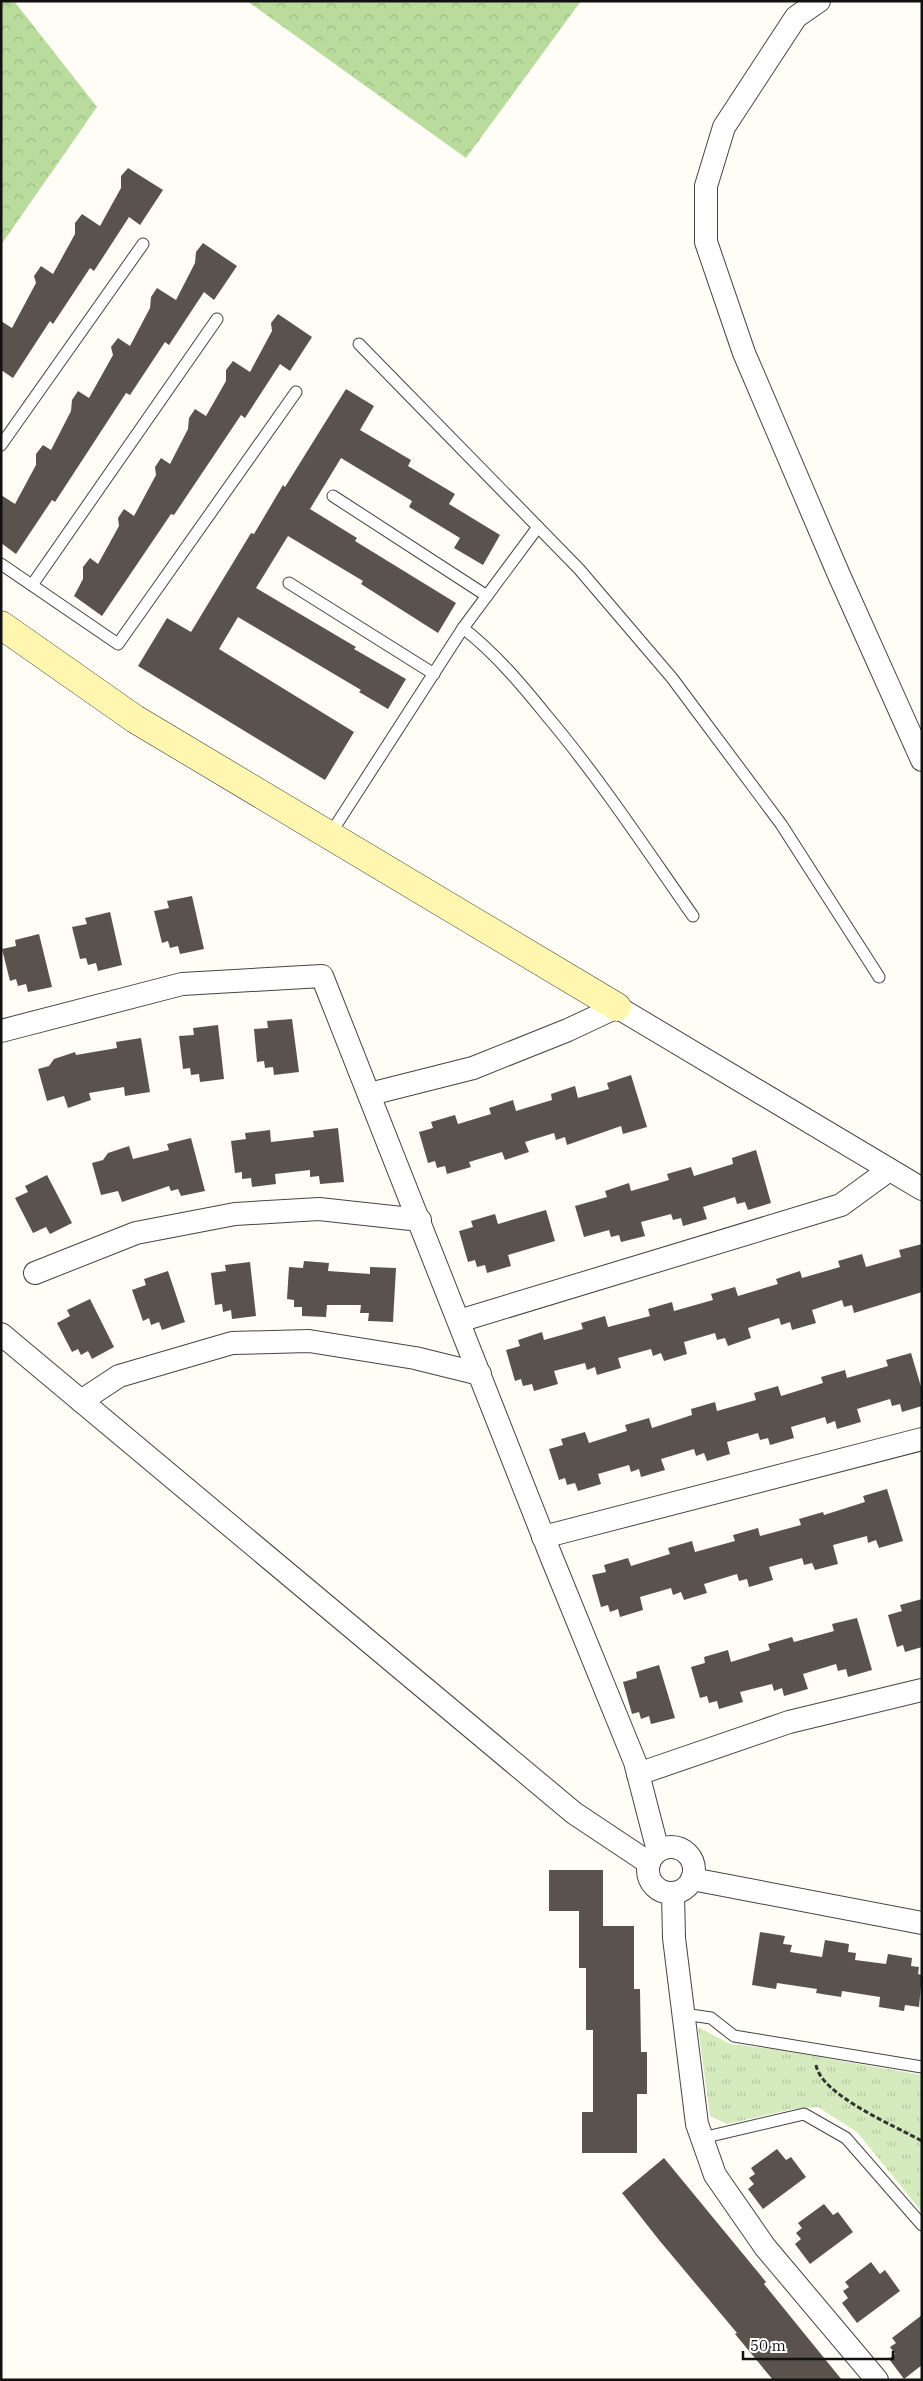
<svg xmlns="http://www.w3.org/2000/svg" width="923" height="2381" viewBox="0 0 923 2381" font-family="'IBM Plex Serif',serif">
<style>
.grass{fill:url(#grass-tufts)}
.forest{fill:url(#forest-crowns)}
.building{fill:#5a524d}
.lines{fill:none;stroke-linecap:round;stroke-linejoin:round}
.lane-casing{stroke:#444;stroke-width:13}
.street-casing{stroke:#444;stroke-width:24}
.secondary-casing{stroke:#333;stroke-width:29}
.path{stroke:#333;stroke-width:3;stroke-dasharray:5 2.5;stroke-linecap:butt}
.lane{stroke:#fff;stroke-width:11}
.street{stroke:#fff;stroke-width:22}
.secondary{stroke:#fff6b0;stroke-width:28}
</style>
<defs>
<pattern id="grass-tufts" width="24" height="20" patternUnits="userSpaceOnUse" patternTransform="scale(1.25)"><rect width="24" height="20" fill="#d5ebbd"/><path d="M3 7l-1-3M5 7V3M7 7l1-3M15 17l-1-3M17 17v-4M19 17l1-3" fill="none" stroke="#b6c8a1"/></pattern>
<pattern id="forest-crowns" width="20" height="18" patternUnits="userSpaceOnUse" patternTransform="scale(1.25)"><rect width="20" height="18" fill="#b9dc9c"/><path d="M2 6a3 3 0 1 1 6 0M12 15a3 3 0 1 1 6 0" fill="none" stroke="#9ebc85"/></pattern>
</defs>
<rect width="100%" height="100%" fill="#fffdf5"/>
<!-- grass -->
<path class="grass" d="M698,2027L730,2044L773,2049L922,2075V2212L857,2132L818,2107L793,2109L727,2124L710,2116Z"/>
<!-- forest -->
<g class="forest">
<path d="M1,1H14L97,107L1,245Z"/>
<path d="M247,1H581L466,158Z"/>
</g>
<!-- building -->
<g class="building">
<path d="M128,168L163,190L140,225L129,217L94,271L90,268L53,324L50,321L13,378L1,370V321L12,328L36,283L34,276L41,266L53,274L75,234V223L82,214L100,226L121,188V176Z"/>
<path d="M203,243L237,266L214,300L204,292L169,345L165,342L130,395L126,393L55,502L52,500L16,554L1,543V495L15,504L36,465V454L43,445L51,450L71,411L72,400L78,391L89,398L113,355L111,347L118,338L130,346L150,308L151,297L157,288L176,300L195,263L196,252Z"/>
<path d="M278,314L312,337L290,371L280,364L245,418L241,415L174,515L171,514L102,616L74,596L83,579V567L90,558L98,564L119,526L118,518L124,509L134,516L156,475L155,467L161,458L170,464L188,429L189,418L195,409L206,416L226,381V370L233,361L250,372L272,331L271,323Z"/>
<path d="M346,389L374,406L360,430L411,460L408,466L455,494L449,504L500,535L483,565L454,548L460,538L409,507L412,501L341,458L310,509L357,538L355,541L456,603L438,633L361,584L363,581L288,536L256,588L356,647L354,649L406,679L388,709L359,692L361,690L238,617L219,649L354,732L325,780L138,666L167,618L191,632L251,533L254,534L283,485L285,487Z"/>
<path d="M192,896L204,949L180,954L178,946L170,948L168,941L162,943L154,911L169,908L167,901Z"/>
<path d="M110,912L122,965L98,971L96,963L88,965L86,958L80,959L72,927L87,924L85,918Z"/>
<path d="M39,934L52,987L28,992L26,984L18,986L16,979L10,981L2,949L16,946L15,940Z"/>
<path d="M292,1019L299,1072L274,1075L273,1067L265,1068L264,1061L257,1062L254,1029L268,1028L267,1021Z"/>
<path d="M218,1025L224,1079L200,1082L199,1074L191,1075L190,1068L183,1069L179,1036L194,1035L193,1028Z"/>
<path d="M141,1038L150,1092L125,1096L124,1087L89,1093L91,1100L68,1108L64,1096L47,1101L38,1069L49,1066L54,1059L75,1052L76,1055L117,1048L116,1042Z"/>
<path d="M631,1075L647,1127L623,1134L621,1126L567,1145L565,1137L556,1140L554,1133L525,1142L529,1152L505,1160L502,1152L469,1162L471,1167L447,1174L445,1166L437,1168L435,1161L428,1163L419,1132L433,1128L431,1122L455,1115L458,1124L491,1114L489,1108L513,1100L516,1111L552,1100L551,1094L575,1086L578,1098L609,1089L607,1083Z"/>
<path d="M338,1128L344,1182L320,1184L319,1176L310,1177V1170L275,1174L276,1184L252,1187L251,1178L242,1179V1172L235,1173L231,1141L246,1139L245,1133L270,1130L271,1142L314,1137L313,1131Z"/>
<path d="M191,1138L205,1191L181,1196L178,1189L171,1191L169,1186L122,1202L118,1191L101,1195L92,1163L103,1160L108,1153L129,1146L133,1159L169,1150L167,1144Z"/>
<path d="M756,1150L771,1203L748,1210L745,1202L737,1204L735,1197L703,1207L707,1219L683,1226L681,1218L673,1220L671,1214L641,1222L645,1236L621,1242L619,1235L611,1237L609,1230L584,1237L575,1206L607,1197L605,1191L629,1183L631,1191L669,1180L667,1174L691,1167L694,1176L733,1164L732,1158Z"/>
<path d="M47,1175L72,1223L50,1234L46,1227L33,1233L15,1198L28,1192L25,1186Z"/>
<path d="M546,1210L555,1241L508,1255L511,1266L487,1273L485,1265L477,1267L475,1260L468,1262L459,1231L473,1227L471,1221L495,1214L498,1224Z"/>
<path d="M922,1244V1292L854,1313L852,1305L844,1307L842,1300L812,1310L816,1323L792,1330L790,1322L781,1325L779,1318L748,1328L751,1338L728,1346L725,1338L717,1340L715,1333L684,1342L687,1354L664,1361L661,1353L653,1356L651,1349L618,1358L621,1368L597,1375L595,1367L587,1370L585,1363L554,1371L558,1384L534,1391L532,1384L523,1386L521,1379L515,1381L506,1350L520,1346L518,1340L542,1332L544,1340L583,1329L581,1323L605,1316L608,1327L650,1316L648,1309L672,1302L674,1311L713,1300L711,1294L735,1287L738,1296L778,1284L776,1279L800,1271L802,1278L840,1267L838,1261L862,1254L866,1267L901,1257L899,1250Z"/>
<path d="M304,1261L329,1263L328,1271L370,1274V1267L396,1268L393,1322L368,1321L369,1313H360L361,1305H327L326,1317L302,1316V1307H294V1300L287,1299L289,1267L303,1268Z"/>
<path d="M250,1262L256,1316L232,1319L231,1310L223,1312L222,1304L215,1305L211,1273L226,1271L225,1265Z"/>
<path d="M168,1271L185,1322L162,1330L159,1322L151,1325L149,1318L143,1321L132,1290L146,1285L144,1279Z"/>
<path d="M90,1299L114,1347L92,1359L88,1351L81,1355L78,1349L72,1352L57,1323L70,1316L67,1310Z"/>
<path d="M911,1353L922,1390V1406L902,1412L900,1404L892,1406L890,1399L857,1409L861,1422L837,1429L835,1421L827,1424L825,1417L791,1427L794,1438L770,1445L768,1438L760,1440L758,1433L727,1442L730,1454L707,1461L704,1453L696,1456L694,1449L661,1459L665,1470L641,1477L639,1469L631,1472L629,1465L598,1474L601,1484L578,1491L575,1483L567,1485L565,1478L559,1480L549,1449L563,1445L561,1439L585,1432L589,1443L627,1431L625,1425L649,1418L652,1428L692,1415L691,1409L715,1402L717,1411L756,1400L754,1393L778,1386L781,1396L823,1383L821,1377L845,1370L847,1378L888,1366L886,1360Z"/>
<path d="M887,1489L903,1541L879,1548L876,1540L868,1543L867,1536L833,1545L838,1564L815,1570L812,1563L804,1565L802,1558L769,1567L773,1580L749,1587L747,1579L739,1581L737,1574L704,1584L707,1593L684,1600L681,1592L673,1595L671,1588L640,1597L643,1610L620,1617L618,1609L610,1612L608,1605L601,1607L592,1575L606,1572L604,1565L628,1558L631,1566L670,1554L668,1548L692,1541L695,1552L735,1541L733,1535L758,1528L760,1536L801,1525L799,1519L823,1512L824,1515L865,1502L863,1496Z"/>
<path d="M922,1599V1647L905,1652L903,1645L897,1647L888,1615L902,1611L900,1605Z"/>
<path d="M857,1618L872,1670L848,1677L846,1669L838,1671L836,1664L803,1674L808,1689L784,1696L782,1688L774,1691L772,1684L740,1692L743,1702L719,1709L717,1701L709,1703L707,1696L700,1698L691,1667L705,1663L704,1657L728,1650L731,1662L770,1650L768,1644L792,1637L794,1642L834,1631L832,1624Z"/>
<path d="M659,1665L675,1718L651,1724L649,1716L641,1719L639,1712L632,1714L623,1682L637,1678L636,1672Z"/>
<path d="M549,1870H603V1926H634V1989H640L641,2052H647V2094H637V2153H582V2112H593V2030H586V1968H579V1911H549Z"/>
<path d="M760,1932L785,1936L783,1944L792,1945L790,1952L822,1957L825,1940L849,1944L848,1952L856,1953L855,1960L886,1964L888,1954L912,1958L911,1966L919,1967L918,1974L922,1975L919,2007L905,2005L904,2011L879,2007L880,1997L842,1991L841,1997L816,1993L817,1989L777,1983L776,1989L752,1985Z"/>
<path d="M777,2149L786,2160L791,2157L806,2177L763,2209L748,2189L754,2184L749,2178L755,2174L751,2168Z"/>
<path d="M664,2158L766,2282L764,2284L842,2380H773L735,2334L737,2333L659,2240L622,2193Z"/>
<path d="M824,2204L833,2215L838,2212L853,2232L810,2264L795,2244L801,2239L796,2233L802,2228L798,2223Z"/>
<path d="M871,2262L880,2274L885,2270L900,2291L857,2323L842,2303L848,2298L843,2291L849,2287L845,2282Z"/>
<path d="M922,2315V2365L904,2379L889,2359L895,2354L890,2347L896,2343L892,2338Z"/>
</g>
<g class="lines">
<!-- lane casing -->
<g class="lane-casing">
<g id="lane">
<path d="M359,344L579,569L672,678L781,824L879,977"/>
<path d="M1,445L143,244"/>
<path d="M333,496L487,596"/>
<path d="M1,564L118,644L296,392"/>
<path d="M289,583L434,674"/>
<path d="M32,585L217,319"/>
<path d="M463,628C496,654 521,684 547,716C600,779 646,849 693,916"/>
<path d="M329,836L463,628L538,527"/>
<path d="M684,2014L711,2018L734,2036L922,2067"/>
<path d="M702,2138L804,2114L846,2138L922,2225"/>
</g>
</g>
<!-- street casing -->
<g class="street-casing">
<g id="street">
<path d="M819,1L796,17L724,127L706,186V242L744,353L839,575L922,760"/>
<path d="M1,1031L182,984L322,976L551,1556L635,1762L658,1851"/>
<path d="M370,1094L473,1068L568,1030L617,1007L922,1189"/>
<path d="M35,1273L136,1233L235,1214L319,1209L420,1220"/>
<path d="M459,1321L841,1205L889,1170"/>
<path d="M1,1334L574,1813L649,1863"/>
<path d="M81,1401L119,1376L232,1343L309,1341L415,1358L480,1374"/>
<path d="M543,1537L922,1439"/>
<path d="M638,1774L789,1722L922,1690"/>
<circle cx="671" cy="1870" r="23"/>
<path d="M692,1879L922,1923"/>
<path d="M673,1893L674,1938L697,2124L715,2175L765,2247L877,2380"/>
</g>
</g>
<!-- secondary casing -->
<g class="secondary-casing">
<path id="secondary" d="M1,625L135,719L617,1007"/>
</g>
<!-- path -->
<path class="path" d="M816,2065C821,2095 895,2126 922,2141"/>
<!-- lane -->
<use href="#lane" class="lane"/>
<!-- street -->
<use href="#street" class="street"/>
<!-- secondary -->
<use href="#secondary" class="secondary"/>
</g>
<!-- border -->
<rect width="923" height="2381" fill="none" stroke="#111111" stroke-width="5"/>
<!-- scale -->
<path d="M743 2351v8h150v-8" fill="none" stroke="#111111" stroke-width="2.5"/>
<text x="750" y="2351" font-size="15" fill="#111111" stroke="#ffffff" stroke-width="4" paint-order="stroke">50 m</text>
</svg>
